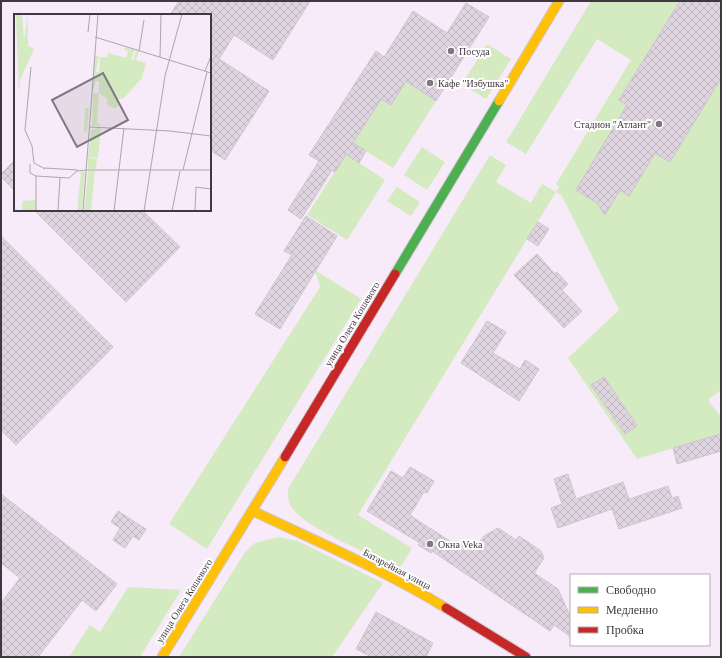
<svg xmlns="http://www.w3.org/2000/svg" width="722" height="658" viewBox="0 0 722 658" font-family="Georgia,serif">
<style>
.grass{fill:#d4eac0}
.building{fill:url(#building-cross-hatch);stroke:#cec4cf}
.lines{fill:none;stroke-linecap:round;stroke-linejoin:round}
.fast-casing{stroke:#d0c6d0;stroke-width:11}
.slow-casing{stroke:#d0c6d0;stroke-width:11}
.jam-casing{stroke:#d0c6d0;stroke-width:11}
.fast{stroke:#4caf50;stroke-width:9}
.slow{stroke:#ffc107;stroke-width:9}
.jam{stroke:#c62828;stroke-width:9}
.poi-dot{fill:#817681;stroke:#fff;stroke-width:1.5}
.labels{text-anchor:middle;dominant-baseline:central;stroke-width:4;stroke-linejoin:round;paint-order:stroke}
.poi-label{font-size:10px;fill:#413741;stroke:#fff;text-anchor:start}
.street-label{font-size:10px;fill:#413741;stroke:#fff}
.inset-road{fill:none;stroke:#afa3af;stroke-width:1}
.view{fill:#817681;fill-opacity:0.15;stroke:#817681;stroke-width:2}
.inset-edge{fill:none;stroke:#413741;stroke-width:2}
</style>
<defs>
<pattern id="building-cross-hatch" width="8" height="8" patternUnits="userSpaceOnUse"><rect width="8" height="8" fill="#dfd5e0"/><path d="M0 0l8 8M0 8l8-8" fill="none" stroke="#c1b7c1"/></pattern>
</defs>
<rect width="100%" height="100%" fill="#f8ebf9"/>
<!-- grass -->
<g class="grass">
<path d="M591,1H721V390L708,400L721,417V434L637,459L568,358L619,310L562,196L556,192L358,515L412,548L400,568C375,556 308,530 293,509C288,503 288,497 288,489L490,155L506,165L496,182L531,203L542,184L556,192L559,187L556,184L631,60L597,39L526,154L506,142Z"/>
<path d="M487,44L511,59L486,99L462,84Z"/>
<path d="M396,75L436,101L393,168L353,143L381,99L391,105L397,96Z"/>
<path d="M422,147L445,162L427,190L404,175Z"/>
<path d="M346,154L385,180L347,240L307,215Z"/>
<path d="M397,187L420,202L411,216L387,201Z"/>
<path d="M315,270L361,299L207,549L169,524L320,287Z"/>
<path d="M278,537L298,541L383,583L332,657H179L245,552L255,543Z"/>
<path d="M128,587L181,590L140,657H69L90,625L100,632Z"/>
</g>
<!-- building -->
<g class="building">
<path d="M179,1H310L273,60L234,35L219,59L269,91L225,160L210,150V15H170Z"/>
<path d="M680,1H721V78L670,162L655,153L629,196L620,190L605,215L597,203L576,190L627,105L619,100Z"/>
<path d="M466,3L489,17L436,101L406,81L391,105L381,99L353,143L366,151L359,163L346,154L335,172L332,170L301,219L288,210L319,161L309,155L376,51L384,57L413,11L447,33Z"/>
<path d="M15,160V191L1,177V174Z"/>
<path d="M34,210H142L180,247L126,302Z"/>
<path d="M306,216L337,236L280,329L255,314L292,255L284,251Z"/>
<path d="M538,222L549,229L538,246L527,239Z"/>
<path d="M1,236L113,347L16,445L1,430Z"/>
<path d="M537,254L555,274L557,272L568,284L562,290L582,311L564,328L514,275Z"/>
<path d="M487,321L506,332L493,353L520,369L525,360L539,369L519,401L461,363Z"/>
<path d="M604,377L637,426L625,434L591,385Z"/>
<path d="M721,434V451L677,464L673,448Z"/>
<path d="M410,467L434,481L427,493L424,492L410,515L420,522L458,546L463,539L476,547L484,536L498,528L516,540L519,536L541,551L544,558L534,573L558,589L571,618V637L554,625L550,631L432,551L431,553L418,545L420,543L367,511L391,471L403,478Z"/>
<path d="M568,474L576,499L623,482L629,499L668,486L672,498L678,496L682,508L619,529L612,509L558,528L551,508L562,504L554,479Z"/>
<path d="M1,494L117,584L96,611L82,600L38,657H1V603L20,578L1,563Z"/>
<path d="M118,511L146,529L139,540L133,536L125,548L113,540L120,528L111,522Z"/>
<path d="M376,612L433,643L426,657H372L356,649Z"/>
</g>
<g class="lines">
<!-- fast casing -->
<g class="fast-casing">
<path id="fast" d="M395,274L499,101"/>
</g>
<!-- slow casing -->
<g class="slow-casing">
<g id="slow">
<path d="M499,101L559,1"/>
<path d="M253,511C318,542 384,570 446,608"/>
<path d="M162,657L285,457"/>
</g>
</g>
<!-- jam casing -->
<g class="jam-casing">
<g id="jam">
<path d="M285,457L395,274"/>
<path d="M446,608L526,657"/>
</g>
</g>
<!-- fast -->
<use href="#fast" class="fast"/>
<!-- slow -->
<use href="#slow" class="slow"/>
<!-- jam -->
<use href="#jam" class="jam"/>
</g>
<!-- markers -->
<g class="poi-dot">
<circle cx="451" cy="51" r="4"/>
<circle cx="430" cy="83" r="4"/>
<circle cx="659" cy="124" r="4"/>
<circle cx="430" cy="544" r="4"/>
</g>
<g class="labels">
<!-- poi labels -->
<g class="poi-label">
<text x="459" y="51">Посуда</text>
<text x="438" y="83">Кафе "Избушка"</text>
<text x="651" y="124" text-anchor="end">Стадион "Атлант"</text>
<text x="438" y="544">Окна Veka</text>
</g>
<!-- street labels -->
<g class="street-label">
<text transform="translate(352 324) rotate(-59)">улица Олега Кошевого</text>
<text transform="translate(397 569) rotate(28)">Батарейная улица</text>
<text transform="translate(184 601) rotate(-58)">улица Олега Кошевого</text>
</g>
</g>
<!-- overview -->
<g transform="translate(14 14)">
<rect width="197" height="197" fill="#f8ebf9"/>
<path d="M2,0L4,3L3,33H7L8,27L13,26L14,0V32L20,35L6,66L5,81ZM111,33L121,36L117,45L120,46L122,36L125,37L122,46L132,49L128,64L110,84L105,85L104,88L106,89L101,95L92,90L94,85L85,79L83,109L88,112H78L79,79H85V67H82L79,77L80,41L85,42L82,57L85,58L86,43H93L94,39L112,44L114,37L110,36ZM71,94H75L73,118L70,117ZM87,113L84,144L74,143L77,116ZM74,144L83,145L82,155H74ZM69,157L71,159L68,197H63L67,159L64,158ZM74,157H81L77,197H70Z" fill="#d4eac0"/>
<path d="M3,0H8L10,26L14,0L13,26L8,27L6,37L3,33ZM21,186L22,197H8V187Z" fill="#d4eac0"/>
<path class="inset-road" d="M74,18L76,0M81,23L197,59M125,37L130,6M146,43L147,0M17,53L11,116L18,132L20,149L31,155M191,57L197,42M75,113L156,117L197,122M16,150V159L22,162L55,164L63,157L72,156H197M30,154L64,156M169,156L193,58M22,162V197M44,197L46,164M69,197L84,0M100,197L110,114M130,197L151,62L168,0M158,197L166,157M181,197L182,173L197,175"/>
<path class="view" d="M89,59L114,106L63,133L38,86Z"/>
<rect width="197" height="197" class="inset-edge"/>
</g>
<!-- border -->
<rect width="722" height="658" fill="none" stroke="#413741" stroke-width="4"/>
<!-- legend -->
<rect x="570" y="574" width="140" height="72" fill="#ffffff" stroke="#b3afb3"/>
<rect x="578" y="587" width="20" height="6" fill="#4caf50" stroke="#b3afb3"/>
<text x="606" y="594" font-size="12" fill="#413741">Свободно</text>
<rect x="578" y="607" width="20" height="6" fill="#ffc107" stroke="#b3afb3"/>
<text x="606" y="614" font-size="12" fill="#413741">Медленно</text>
<rect x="578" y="627" width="20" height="6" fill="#c62828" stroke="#b3afb3"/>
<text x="606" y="634" font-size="12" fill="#413741">Пробка</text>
</svg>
